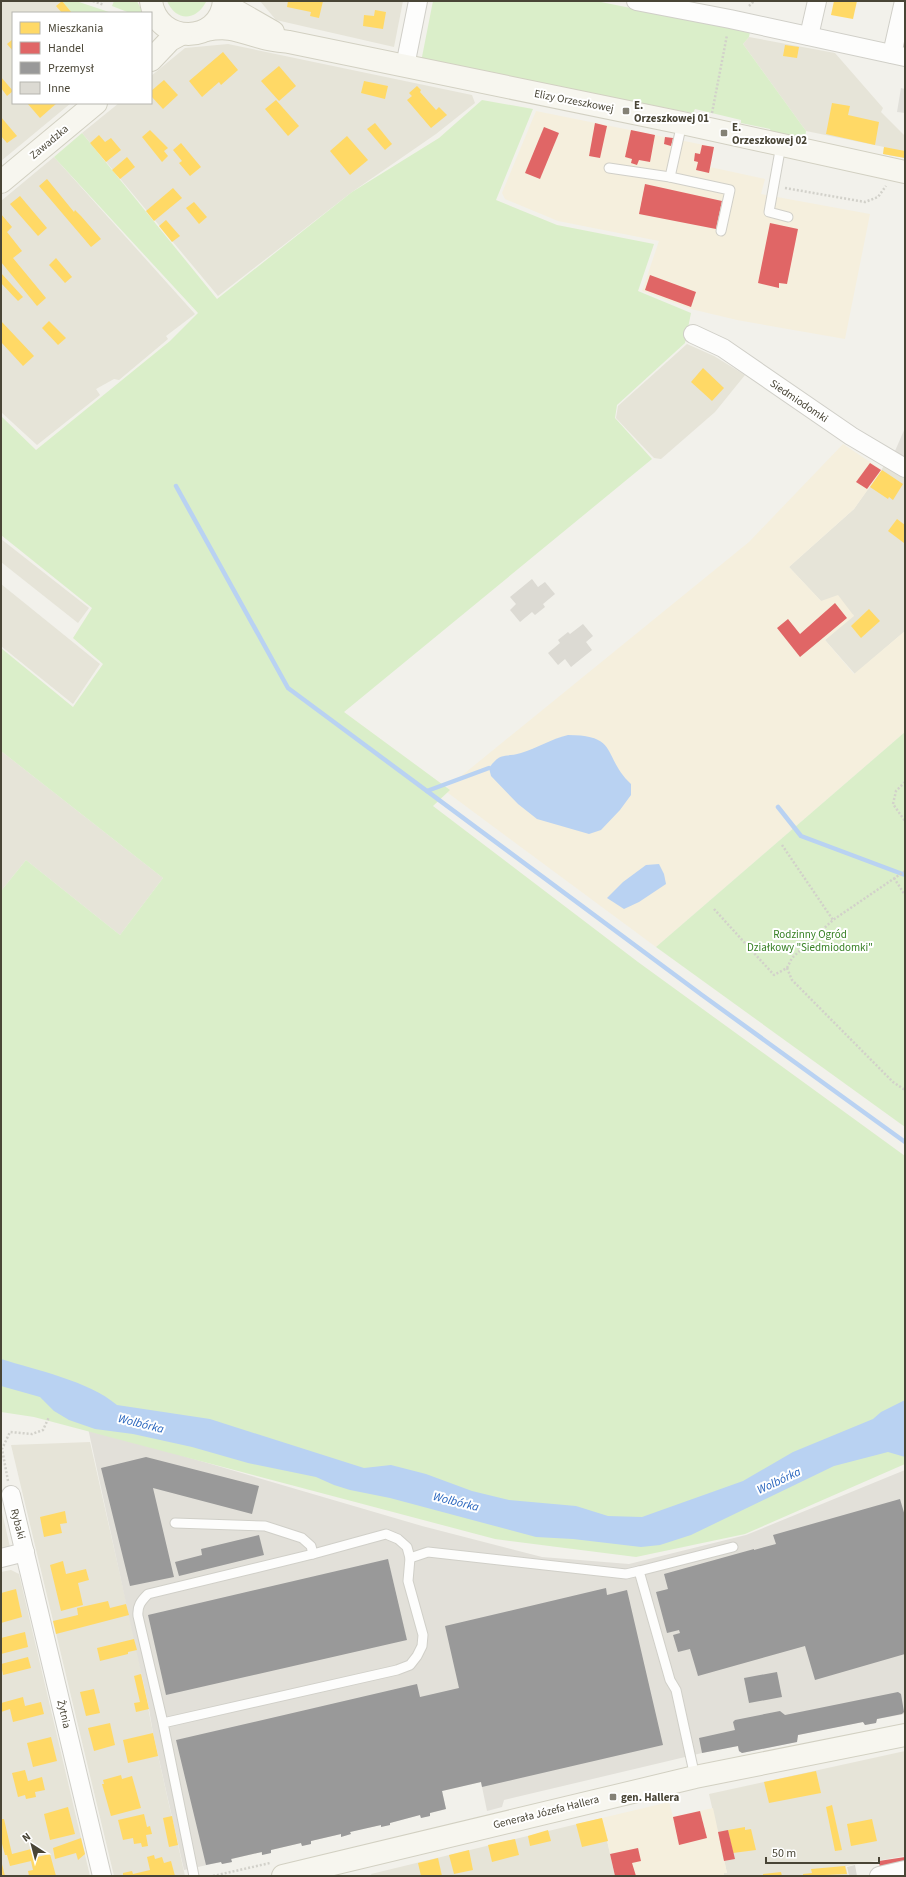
<svg xmlns="http://www.w3.org/2000/svg" width="906" height="1877" viewBox="0 0 906 1877" font-family="'Source Sans 3',sans-serif">
<style>
.residential{fill:#e6e4d8}
.commercial{fill:#f5efdd}
.industrial{fill:#e2e0d9}
.green{fill:#daeec9}
.parking{fill:#e1e0da}
.water{fill:#b9d2f2}
.homes{fill:#ffd966}
.shops{fill:#e06666}
.industry{fill:#999}
.lines{fill:none;stroke-linecap:round;stroke-linejoin:round}
.stream{stroke:#b9d2f2;stroke-width:4.5}
.building{fill:#dcdad3}
.lane-casing{stroke:#d0cfc8;stroke-width:11}
.street-casing{stroke:#d0cfc8;stroke-width:20}
.secondary-casing{stroke:#d2d0c2;stroke-width:24}
.path{stroke:#d2d1ca;stroke-width:2.5;stroke-dasharray:2 2;stroke-linecap:butt}
.lane{stroke:#fdfdfc;stroke-width:9}
.street{stroke:#fdfdfc;stroke-width:18}
.secondary{stroke:#f7f6ef;stroke-width:22}
.poi-dot{fill:#848175;stroke:#fff;stroke-width:1.5}
.labels{text-anchor:middle;dominant-baseline:central;stroke-width:4;stroke-linejoin:round;paint-order:stroke}
.street-label{font-size:11px;fill:#494536;stroke:#fff}
.poi-label{font-size:11px;font-weight:bold;fill:#494536;stroke:#fff;text-anchor:start}
.park-label{font-size:11px;fill:#378024;stroke:#fff}
.water-label{font-size:12px;font-style:italic;fill:#2764bd;stroke:#fff}
</style>
<rect width="100%" height="100%" fill="#f2f1eb"/>
<!-- residential -->
<g class="residential">
<path d="M1,1H62L72,13H13V103H71L1,161Z"/>
<path d="M260,1H403L394,47L276,20Z"/>
<path d="M749,37L835,53L883,108L881,112L905,136V158L883,154L884,147L806,131L743,44Z"/>
<path d="M228,44L472,95L475,103L436,134L352,192L218,296L82,133L119,103H151V76L185,48Z"/>
<path d="M54,157L195,314L166,336L168,339L119,380L114,379L96,389L100,395L37,445L1,412V201Z"/>
<path d="M687,344L714,356L745,375L715,412L661,459L654,458L616,418L618,406Z"/>
<path d="M884,466L905,479V631L855,674L825,640L854,615L821,601L789,567L854,509Z"/>
<path d="M1,539L89,608L78,623L1,562Z"/>
<path d="M1,584L100,664L73,704L1,646Z"/>
<path d="M1,751L163,878L120,935L26,860L1,891Z"/>
<path d="M90,1442L137,1650L153,1733L185,1876H114L11,1445Z"/>
<path d="M1,1508L10,1547L1,1549Z"/>
<path d="M11,1570L19,1574L90,1876H1V1572Z"/>
<path d="M905,1751V1856L846,1866L848,1876H724V1873H727L709,1794Z"/>
<path d="M602,1818L615,1876H372L371,1874Z"/>
</g>
<!-- commercial -->
<g class="commercial">
<path d="M536,111L714,147L710,167L765,179L761,194L870,214L845,339L737,320L691,309L642,291L659,241L558,221L505,199L502,193Z"/>
<path d="M843,444L882,470L854,509L789,567L821,601L838,595L854,616L825,640L854,674L905,631V732L656,947L444,790L749,542Z"/>
<path d="M669,1802L673,1817L713,1808L727,1873H724V1876H615L602,1818Z"/>
</g>
<!-- industrial -->
<g class="industrial">
<path d="M905,428V457L895,451Z"/>
<path d="M88,1428L422,1526L542,1557L629,1564L746,1535L905,1470V1714L877,1719L876,1723L865,1725L863,1722L798,1735L797,1742L742,1753L739,1751L738,1746L702,1753L504,1800L502,1807L487,1811L481,1782L442,1791L446,1809L430,1813V1816L421,1818L420,1815L390,1823V1825L381,1827V1825L350,1832L351,1834L341,1837V1834L311,1841V1844L302,1846L301,1843L271,1850V1853L262,1855L261,1852L232,1859V1862L222,1864L221,1862L184,1870L153,1733L149,1709Z"/>
</g>
<!-- green -->
<g class="green">
<path d="M62,1H76L112,13H72Z"/>
<path d="M114,1H137L143,13H130L112,6Z"/>
<path d="M167,1H206V2C196,21 176,22 167,1Z"/>
<path d="M433,1H596L750,32L749,37L743,44L806,131L805,139L771,132L770,129L741,123V120L695,109L693,113L421,62Z"/>
<path d="M482,100L533,109L496,200L557,225L654,244L638,291L691,313L685,343L617,405L615,418L652,459L344,712L450,790L433,806L638,962L905,1156V1464L745,1534L636,1557L495,1539L34,1417L1,1412V891L26,860L120,935L163,878L1,751V648L73,707L103,664L73,638L92,608L1,535V416L36,450L170,341L198,313L54,157L82,133L217,299L352,192L439,138Z"/>
<path d="M905,732V1127L656,947Z"/>
</g>
<!-- parking -->
<path class="parking" d="M901,88L905,89V113L897,112Z"/>
<!-- water -->
<g class="water">
<path d="M568,735C620,735 602,757 631,784V795L620,810L601,830L589,834L537,819L518,804L491,776L489,768C501,751 505,758 521,753C537,748 551,739 568,735Z"/>
<path d="M659,864L664,874L666,884L639,902L624,909L607,898L623,882L646,865Z"/>
<path d="M1,1359C36,1370 89,1381 117,1405L210,1419L364,1468L391,1465L426,1474L472,1491L509,1500L576,1506L608,1516L642,1517L743,1481L793,1452L873,1419L881,1412L905,1400V1457L888,1452L834,1466L691,1535L660,1545L641,1547L573,1539L536,1537L390,1498L350,1490L334,1485L316,1477L248,1463L192,1447L133,1434L95,1429L69,1420L54,1411L40,1397L1,1386Z"/>
</g>
<!-- homes -->
<g class="homes">
<path d="M62,1L72,13H62L56,6Z"/>
<path d="M288,1H323L319,18L310,16L311,12L287,7Z"/>
<path d="M834,1H857L853,19L831,15Z"/>
<path d="M375,10L386,12L383,29L363,26L364,15L374,16Z"/>
<path d="M13,39V51L7,44Z"/>
<path d="M785,45L799,47L797,58L783,56Z"/>
<path d="M223,52L238,70L221,85L219,82L202,97L189,81Z"/>
<path d="M279,66L296,86L279,101L261,81Z"/>
<path d="M1,77L13,91L7,96L1,88Z"/>
<path d="M164,80L178,95L163,109L151,96V91Z"/>
<path d="M364,81L388,86L385,99L361,93Z"/>
<path d="M417,86L421,90L420,92L436,110L439,107L447,115L431,128L407,100L412,96L409,93Z"/>
<path d="M276,100L299,126L288,136L265,109Z"/>
<path d="M27,103H57L40,118Z"/>
<path d="M832,103L850,106L848,115L879,122L875,145L826,134Z"/>
<path d="M1,117L17,136L7,143L1,136Z"/>
<path d="M375,123L392,144L385,150L367,129Z"/>
<path d="M150,130L168,148L164,151L168,156L162,162L142,137Z"/>
<path d="M99,135L105,142L111,138L121,150L106,162L90,143Z"/>
<path d="M347,136L368,160L350,175L330,151Z"/>
<path d="M181,143L201,167L190,176L179,163L182,161L173,150Z"/>
<path d="M884,147L905,151V158L883,154Z"/>
<path d="M127,157L135,167L120,179L112,170Z"/>
<path d="M47,179L74,212L75,210L81,216L101,239L91,247L39,186Z"/>
<path d="M173,188L182,198L154,221L146,211Z"/>
<path d="M20,196L47,228L38,236L10,204Z"/>
<path d="M194,202L207,217L199,224L186,208Z"/>
<path d="M1,214L12,227L7,232L22,251L13,258L46,298L37,306L1,262Z"/>
<path d="M166,220L180,236L172,242L159,226Z"/>
<path d="M56,258L72,277L65,283L49,265Z"/>
<path d="M1,273L23,297L18,301L1,283Z"/>
<path d="M1,321L34,356L23,366L1,342Z"/>
<path d="M49,321L66,338L58,345L42,328Z"/>
<path d="M703,368L724,388L712,401L691,382Z"/>
<path d="M882,470L903,484L893,500L889,497L888,499L870,487Z"/>
<path d="M897,519L905,525L904,543L888,531Z"/>
<path d="M869,609L880,621L861,638L851,626Z"/>
<path d="M65,1511L67,1523L60,1524L62,1533L44,1537L40,1517Z"/>
<path d="M63,1561L66,1574L86,1569L89,1580L78,1583L83,1605L61,1611L50,1565Z"/>
<path d="M16,1589L22,1617L1,1623V1593Z"/>
<path d="M108,1601L110,1608L126,1604L129,1615L56,1634L53,1621L82,1614L78,1615L77,1608Z"/>
<path d="M25,1632L28,1647L1,1654V1638Z"/>
<path d="M134,1639L137,1650L128,1652V1654L100,1661L97,1648Z"/>
<path d="M28,1657L31,1668L3,1675L1,1664Z"/>
<path d="M141,1674L149,1709L136,1712L134,1703L140,1702L134,1676Z"/>
<path d="M94,1689L100,1713L86,1716L80,1692Z"/>
<path d="M23,1697L25,1706L41,1702L44,1714L13,1722L10,1709L1,1712V1703Z"/>
<path d="M110,1723L115,1745L94,1751L88,1728Z"/>
<path d="M153,1733L158,1756L128,1763L123,1740Z"/>
<path d="M51,1737L57,1761L33,1767L27,1743Z"/>
<path d="M25,1770L28,1781L42,1777L45,1790L35,1792L36,1797L26,1799L25,1795L18,1797L12,1773Z"/>
<path d="M816,1771L821,1793L769,1803L764,1782Z"/>
<path d="M121,1775L122,1779L132,1776L141,1808L111,1816L102,1784H104L103,1780Z"/>
<path d="M832,1805L842,1850L835,1851L826,1807Z"/>
<path d="M68,1807L75,1834L50,1840L44,1814Z"/>
<path d="M144,1814L147,1827L150,1826L152,1834L146,1835L148,1846L142,1847L141,1843L134,1844L133,1838L123,1840L118,1820Z"/>
<path d="M172,1816L178,1845L169,1847L163,1818Z"/>
<path d="M602,1818L608,1841L582,1847L576,1824Z"/>
<path d="M1,1819H4L12,1854L35,1848L37,1857L50,1854L56,1876H29L28,1871L33,1870L31,1861L10,1866L7,1855H5L1,1840Z"/>
<path d="M872,1819L877,1841L851,1846L847,1824Z"/>
<path d="M745,1827V1830L751,1829L756,1850L733,1853L728,1830Z"/>
<path d="M548,1830L551,1841L530,1846L528,1836Z"/>
<path d="M81,1838L85,1854L78,1860L76,1853L55,1859L53,1848Z"/>
<path d="M515,1839L519,1855L492,1862L488,1845Z"/>
<path d="M469,1850L473,1870L454,1874L449,1855Z"/>
<path d="M154,1855L155,1859L162,1857L164,1863L171,1861L175,1876H123V1873L132,1871L133,1874L150,1870L147,1857Z"/>
<path d="M438,1858L442,1876H421L418,1863Z"/>
<path d="M1,1864H2L5,1876H1Z"/>
<path d="M845,1866L847,1874L803,1876V1874L812,1873L811,1869Z"/>
<path d="M781,1872L782,1876H763V1874Z"/>
</g>
<!-- shops -->
<g class="shops">
<path d="M595,123L607,126L600,158L589,156Z"/>
<path d="M544,127L559,133L540,179L525,173Z"/>
<path d="M631,130L655,135L650,162L639,160L637,165L631,163L632,159L625,157Z"/>
<path d="M665,137L673,138L671,146L664,144Z"/>
<path d="M702,145L714,147L709,173L696,170L698,162L694,161L695,153L700,154Z"/>
<path d="M645,184L722,201L716,229L639,214Z"/>
<path d="M770,223L798,229L787,284L779,283V288L758,283Z"/>
<path d="M650,275L696,292L691,307L645,290Z"/>
<path d="M870,463L881,470L867,489L856,482Z"/>
<path d="M835,603L847,618L800,657L777,628L788,619L800,634Z"/>
<path d="M700,1811L707,1838L679,1845L673,1817Z"/>
<path d="M728,1830L735,1859L724,1861L718,1832Z"/>
<path d="M638,1848L641,1861L632,1863L636,1876H615L610,1854Z"/>
<path d="M905,1857V1865L880,1869L879,1861Z"/>
</g>
<!-- industry -->
<g class="industry">
<path d="M146,1457L259,1486L252,1514L153,1488L174,1577L130,1586L101,1468Z"/>
<path d="M900,1499L905,1516V1654L815,1680L805,1646L698,1676L690,1649L678,1652L673,1635L680,1633L679,1630L667,1633L656,1592L668,1589L664,1574L754,1549V1550L776,1544L773,1535Z"/>
<path d="M259,1535L264,1555L179,1576L175,1562L202,1555L201,1549Z"/>
<path d="M388,1559L407,1640L166,1695L148,1615Z"/>
<path d="M606,1588L607,1595L627,1590L663,1745L482,1787L481,1782L442,1791L446,1809L430,1813V1816L421,1818L420,1815L390,1823V1825L381,1827V1825L350,1832L351,1834L341,1837V1834L311,1841V1844L302,1846L301,1843L271,1850V1853L262,1855V1852L231,1859L232,1862L222,1864L221,1862L206,1865L176,1740L417,1684L420,1697L459,1688L445,1626Z"/>
<path d="M777,1672L782,1697L749,1703L744,1678Z"/>
<path d="M898,1692L901,1694L904,1712L902,1714L877,1719L876,1723L865,1725L863,1722L798,1735L797,1742L742,1753L739,1751L738,1746L702,1753L699,1738L735,1730L733,1722L735,1720L780,1711L785,1715Z"/>
</g>
<g class="lines">
<!-- stream -->
<g class="stream">
<path d="M176,486L288,688L702,995L905,1142"/>
<path d="M427,791L489,768"/>
<path d="M778,807L801,836L905,875"/>
</g>
</g>
<!-- building -->
<g class="building">
<path d="M532,579L538,587L545,582L555,594L543,604L545,607L535,615L532,612L520,622L510,610L516,604L510,597Z"/>
<path d="M583,624L593,636L586,642L592,650L571,667L565,659L558,665L548,653L560,643L558,640L568,632L570,634Z"/>
<path d="M855,1865L857,1876H849L847,1867Z"/>
</g>
<g class="lines">
<!-- lane casing -->
<g class="lane-casing">
<g id="lane">
<path d="M781,145L769,212L788,217"/>
<path d="M609,168L670,177L730,190L721,231"/>
<path d="M670,177L682,123"/>
<path d="M175,1523L265,1526L302,1538L311,1546L313,1554"/>
<path d="M410,1558L428,1552L626,1574L639,1571"/>
<path d="M163,1723L397,1670L410,1665L417,1656L422,1646L423,1635L408,1581L410,1558L407,1547L398,1539L386,1534L313,1554L148,1594C141,1601 137,1606 138,1616L163,1723L194,1876"/>
<path d="M695,1777L676,1690L670,1680L639,1571L733,1547"/>
</g>
</g>
<!-- street casing -->
<g class="street-casing">
<g id="street">
<path d="M636,1L730,19L905,57"/>
<path d="M809,36L817,1"/>
<path d="M892,54L904,1"/>
<path d="M405,66L418,1"/>
<path d="M693,334L723,348L851,436L905,468"/>
<path d="M11,1495L102,1876"/>
<path d="M1,1558L25,1552"/>
<path d="M879,1876L905,1870"/>
</g>
</g>
<!-- secondary casing -->
<g class="secondary-casing">
<g id="secondary">
<path d="M151,1C157,45 220,45 224,1"/>
<path d="M224,4L273,32"/>
<path d="M206,30C232,25 240,32 264,38C272,40 281,41 289,42L682,123L905,172"/>
<path d="M151,60L170,40L181,34"/>
<path d="M1,182L96,103"/>
<path d="M283,1876L695,1777L905,1735"/>
</g>
</g>
<!-- path -->
<g class="path">
<path d="M93,1L104,5"/>
<path d="M749,6L754,1"/>
<path d="M712,113L727,35"/>
<path d="M785,188L865,202L878,197L886,186"/>
<path d="M905,782L896,791L893,804L905,821"/>
<path d="M782,845L833,920"/>
<path d="M894,878L905,895"/>
<path d="M714,909L774,975L787,968L792,958L833,920L905,871"/>
<path d="M787,968L792,980L893,1082L905,1090"/>
<path d="M8,1481L2,1449L10,1432L32,1434L43,1430L49,1417"/>
<path d="M213,1876L270,1863"/>
</g>
<!-- lane -->
<use href="#lane" class="lane"/>
<!-- street -->
<use href="#street" class="street"/>
<!-- secondary -->
<use href="#secondary" class="secondary"/>
</g>
<!-- markers -->
<g class="poi-dot">
<rect x="622" y="107" width="8" height="8" rx="2"/>
<rect x="720" y="129" width="8" height="8" rx="2"/>
<rect x="609" y="1793" width="8" height="8" rx="2"/>
</g>
<g class="labels">
<!-- street labels -->
<g class="street-label">
<text transform="translate(574 101) rotate(11)">Elizy Orzeszkowej</text>
<text transform="translate(49 142) rotate(-40)">Zawadzka</text>
<text transform="translate(799 401) rotate(34)">Siedmiodomki</text>
<text transform="translate(18 1524) rotate(76)">Rybaki</text>
<text transform="translate(64 1714) rotate(77)">Żytnia</text>
<text transform="translate(546 1812) rotate(-14)">Generała Józefa Hallera</text>
</g>
<!-- poi labels -->
<g class="poi-label">
<text x="634" y="105">E.<tspan x="634" dy="13">Orzeszkowej 01</tspan></text>
<text x="732" y="127">E.<tspan x="732" dy="13">Orzeszkowej 02</tspan></text>
<text x="621" y="1797">gen. Hallera</text>
</g>
<!-- park labels -->
<g class="park-label">
<text x="810" y="934">Rodzinny Ogród<tspan x="810" dy="13">Działkowy "Siedmiodomki"</tspan></text>
</g>
<!-- water labels -->
<g class="water-label">
<text transform="translate(141 1424) rotate(14)">Wolbórka</text>
<text transform="translate(779 1481) rotate(-25)">Wolbórka</text>
<text transform="translate(456 1502) rotate(14)">Wolbórka</text>
</g>
</g>
<!-- border -->
<rect width="906" height="1877" fill="none" stroke="#494536" stroke-width="4"/>
<!-- legend -->
<rect x="12" y="12" width="140" height="92" fill="#ffffff" stroke="#b6b5af"/>
<rect x="20" y="22" width="20" height="12" fill="#ffd966" stroke="#b6b5af"/>
<text x="48" y="32" font-size="12" fill="#494536">Mieszkania</text>
<rect x="20" y="42" width="20" height="12" fill="#e06666" stroke="#b6b5af"/>
<text x="48" y="52" font-size="12" fill="#494536">Handel</text>
<rect x="20" y="62" width="20" height="12" fill="#999999" stroke="#b6b5af"/>
<text x="48" y="72" font-size="12" fill="#494536">Przemysł</text>
<rect x="20" y="82" width="20" height="12" fill="#dcdad3" stroke="#b6b5af"/>
<text x="48" y="92" font-size="12" fill="#494536">Inne</text>
<!-- north arrow -->
<g transform="translate(32 1845) rotate(324)" stroke="#ffffff" stroke-width="3" paint-order="stroke">
<path d="M0-3L7 15L0 10L-7 15Z" fill="#494536"/>
<text y="-6" font-size="11" font-weight="bold" text-anchor="middle" fill="#494536">N</text>
</g>
<!-- scale -->
<path d="M766 1857v6h113v-6" fill="none" stroke="#494536" stroke-width="2"/>
<text x="772" y="1857" font-size="12" fill="#494536" stroke="#ffffff" stroke-width="3" paint-order="stroke">50 m</text>
</svg>
